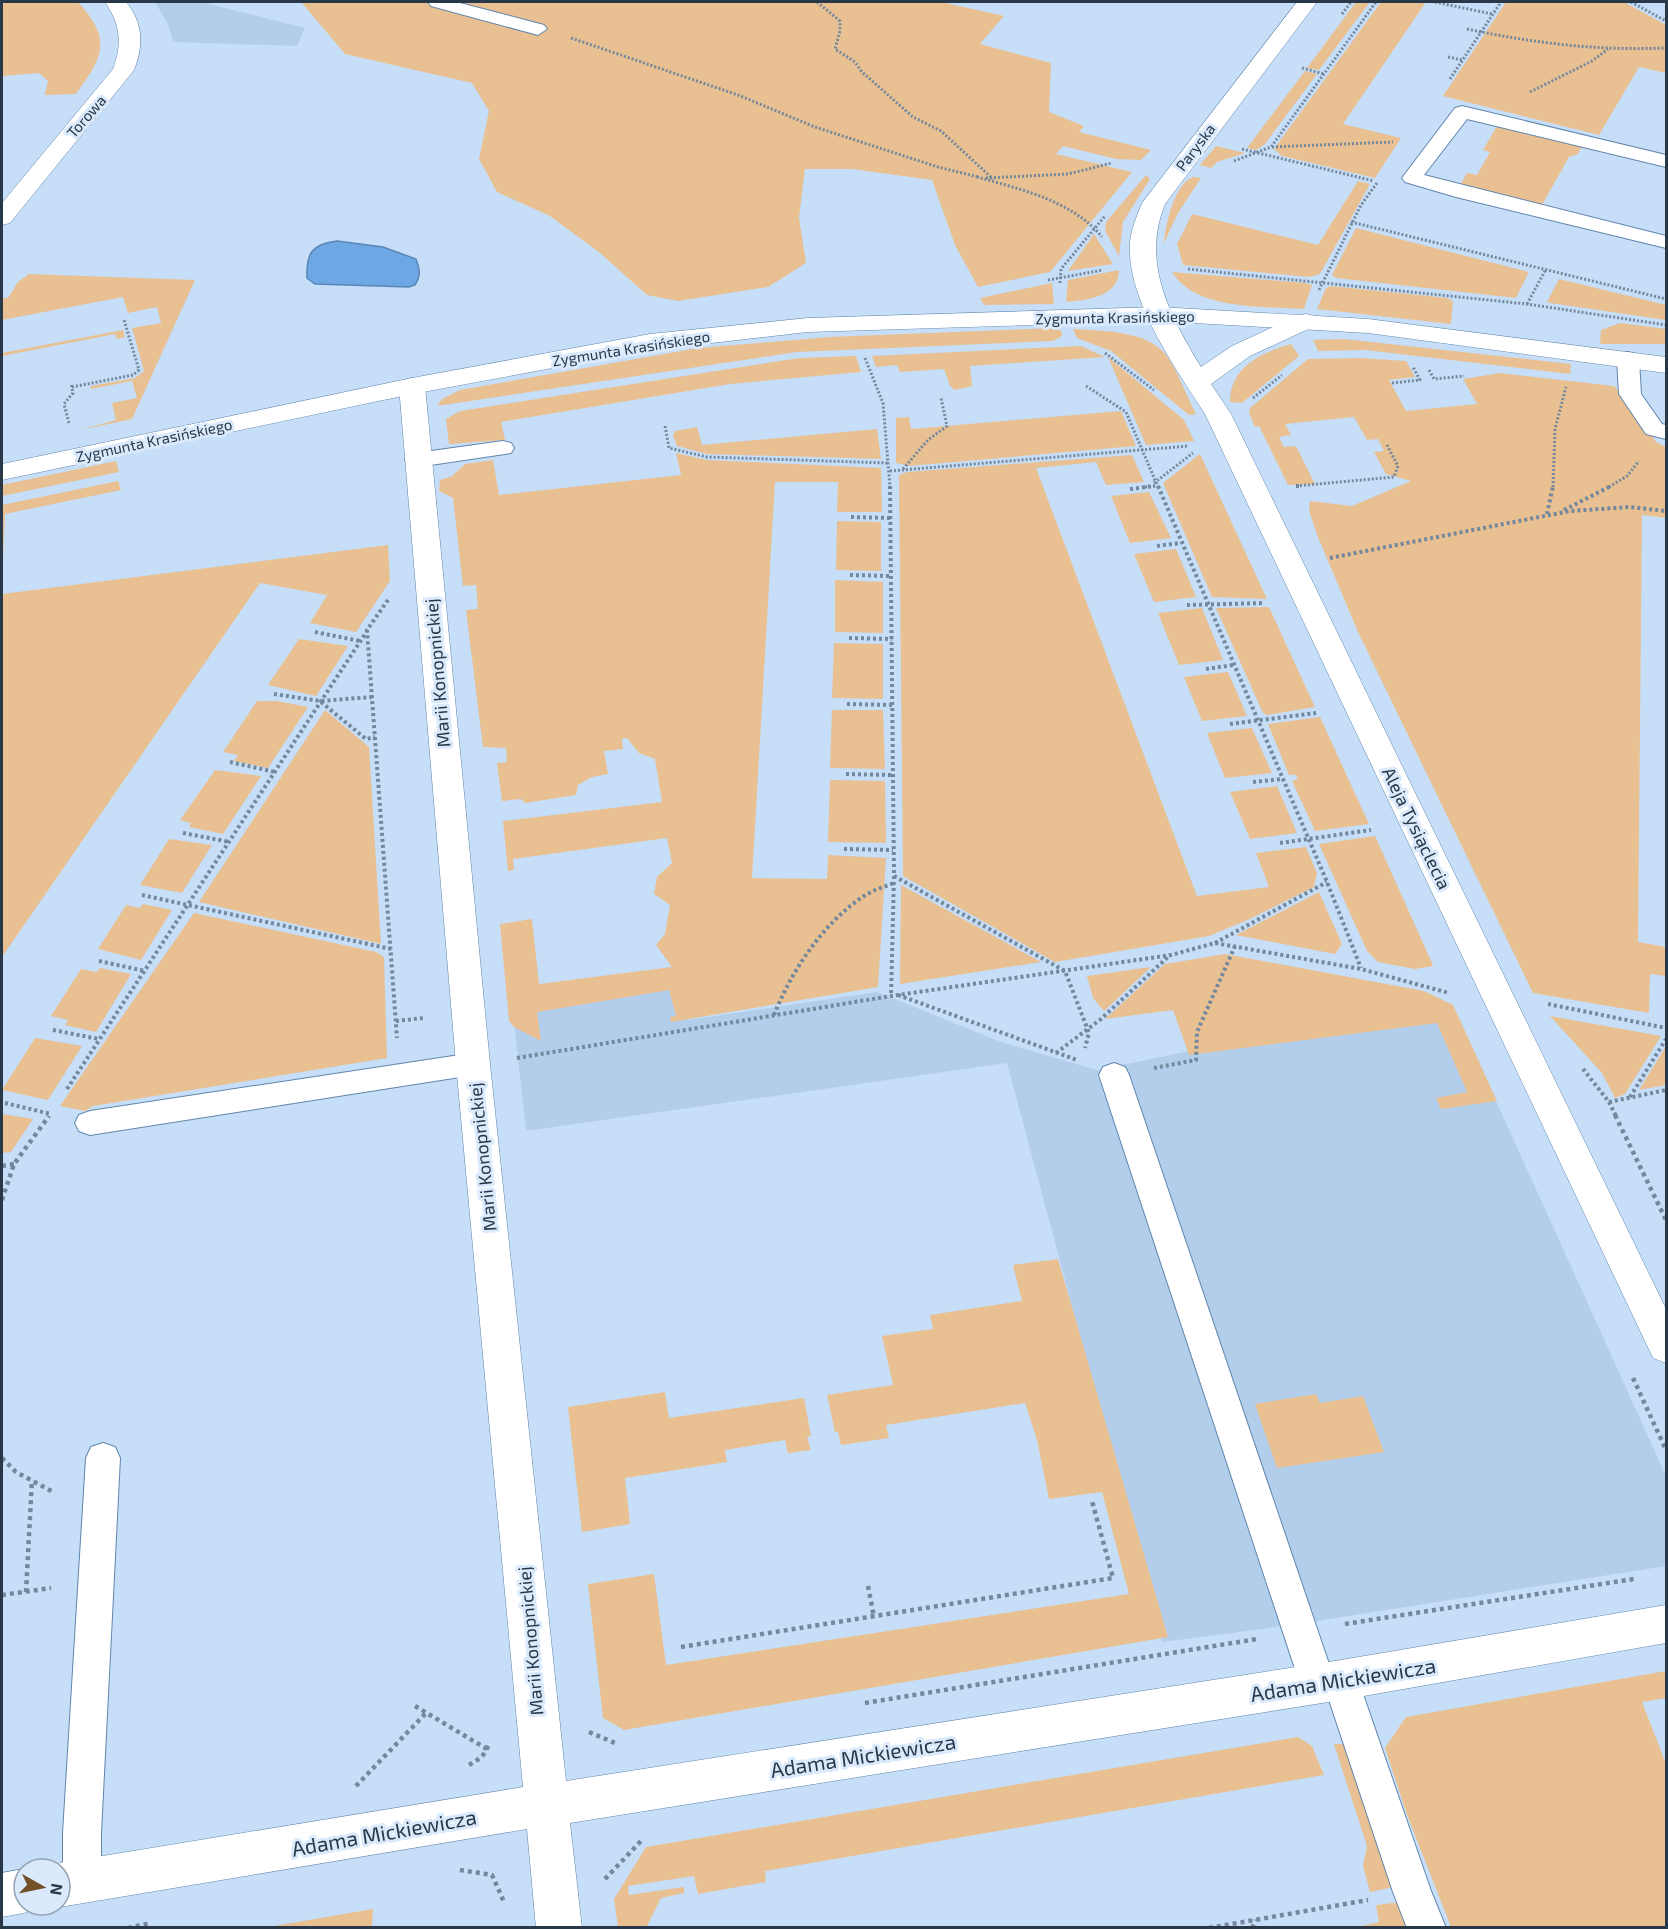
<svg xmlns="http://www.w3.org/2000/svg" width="1668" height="1929" viewBox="0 0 1668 1929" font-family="'Exo 2',sans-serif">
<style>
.built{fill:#b3ceeb}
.green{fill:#e9c092}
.water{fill:#6ea8e4;stroke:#5986b6;stroke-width:1.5}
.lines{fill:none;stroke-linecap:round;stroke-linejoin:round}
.service-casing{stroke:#6086ad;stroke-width:2}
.minor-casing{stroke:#6086ad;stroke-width:1}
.tertiary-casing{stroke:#6086ad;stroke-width:1}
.path-far2{stroke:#74889d;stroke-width:3;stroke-dasharray:2 2;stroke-linecap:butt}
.path-far1{stroke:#74889d;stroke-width:4;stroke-dasharray:3 3;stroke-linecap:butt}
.path{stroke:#74889d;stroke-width:4.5;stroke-dasharray:4 4;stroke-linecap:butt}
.service{fill:#fff;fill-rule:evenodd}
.minor{fill:#fff;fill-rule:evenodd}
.tertiary{fill:#fff;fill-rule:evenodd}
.labels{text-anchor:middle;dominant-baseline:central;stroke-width:6;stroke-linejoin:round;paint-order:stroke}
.far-street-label{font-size:15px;fill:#283849;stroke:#daeafc}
.street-label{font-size:18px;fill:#283849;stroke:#daeafc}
.near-street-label{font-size:21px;fill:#283849;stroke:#daeafc}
</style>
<rect width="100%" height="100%" fill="#c6def8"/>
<!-- built -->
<g class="built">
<path d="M155,2H201L305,28L297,46L173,42L168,24Z"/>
<path d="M680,980L688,1020L877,992L1001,1042L1097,1070L1190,1051L1457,1015L1666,1476V1566L1285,1626L1162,1642L1007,1063L526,1131L512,1003Z"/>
</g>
<!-- green -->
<g class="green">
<path d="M2,2H78C112,39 104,56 76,94L45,95L48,81L39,73L2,76Z"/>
<path d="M294,2H941L1004,16L980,44L1051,63L1049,112L1084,126L1079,132L1151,150L1141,160L1116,159L1063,146L1056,154L1132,172L1050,272L978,287L955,245L932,180L852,169H805L799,218L806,263L768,287L678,301L647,295L600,253L550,216L497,192L479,159L489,111L472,83L345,54L302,3Z"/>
<path d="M1356,2H1370L1319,70L1307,68Z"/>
<path d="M1381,2H1426L1343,124L1401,138L1375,178L1282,156L1274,149Z"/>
<path d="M1506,2H1624L1666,25V73L1639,67L1599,135L1443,96Z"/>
<path d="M1305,71L1317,74L1264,145L1256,150L1247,148Z"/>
<path d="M1497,126L1582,146L1578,154L1569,157L1542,205L1459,187L1467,173L1477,175L1490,152L1483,150Z"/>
<path d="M1216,146L1245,153L1217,162L1211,168L1200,165Z"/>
<path d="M1146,175L1150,179L1123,222L1119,256L1105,231L1106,222Z"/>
<path d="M1193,177L1201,178L1178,213L1164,243C1165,225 1175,183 1193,177Z"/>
<path d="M1358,181L1370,184L1320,274L1309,277L1183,265L1177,244L1192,214L1318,245Z"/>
<path d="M1356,228L1529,272L1516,298L1336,278L1332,275Z"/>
<path d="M1094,234L1113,264L1068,271Z"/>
<path d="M1119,270C1119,297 1087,300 1066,302L1068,280Z"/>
<path d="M1172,272L1305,283L1312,285L1304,309C1264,306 1196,311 1172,272Z"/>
<path d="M29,274L195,280L132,419L80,430L116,420L112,403L137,398L132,381L91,389V386L135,378L144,371L132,328L161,323L157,307L128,313L123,297L2,320V298H8L18,282Z"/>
<path d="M1559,279L1666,305V320L1550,303L1547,302Z"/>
<path d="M1052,283L1054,304L984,305L980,298Z"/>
<path d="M1331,286L1447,298L1453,301L1451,324L1317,309L1326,288Z"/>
<path d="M1620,323L1666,329V344H1600L1601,330Z"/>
<path d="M1056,328L1062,332V336L1053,341L797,352L437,406L442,399L460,390L698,348L829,337Z"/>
<path d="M1073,329C1101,331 1147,330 1166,355C1178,371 1186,395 1196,414L1189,415L1111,351L1077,338Z"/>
<path d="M123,330L125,337L117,339L115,334L2,356V353Z"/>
<path d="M1344,339L1571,364L1570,374L1365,350L1318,351L1313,340Z"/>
<path d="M1291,344L1299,356L1242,403L1230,402C1229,368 1262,352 1291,344Z"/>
<path d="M1081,346L1105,357L970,366L972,386L955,390L950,386L944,369L900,372L897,365L876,367L872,356Z"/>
<path d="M856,356L861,372L730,384L501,422L505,440L449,444L446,419L460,411L799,358Z"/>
<path d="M1108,357L1184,420L1194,441L1146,445Z"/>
<path d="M1361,358L1406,361L1415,377L1389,380L1406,411L1477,404L1463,379L1500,373L1614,386L1636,410L1656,442L1666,447V518L1642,515L1638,942L1666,947V976L1650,974L1649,1013L1533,993L1358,632L1318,537L1309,511L1310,501L1352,506L1411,481L1386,474L1374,452L1384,451L1378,439L1367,440L1354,417L1285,424L1291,435L1279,437L1284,447L1296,446L1315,484L1288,485L1259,426L1255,427L1249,413L1250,408L1308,359Z"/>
<path d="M1121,411L1136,446L909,466L896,463V418L909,417L911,429Z"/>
<path d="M697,427L702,445L877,429L881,459L707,454L677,446L673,435L675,431Z"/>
<path d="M676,453L707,460L881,468L882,512H837L838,482H775L752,878L827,879L828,855L886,858L878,987L671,1022L670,1017L676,1016L669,990L537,1012L541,1041L514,1027L509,1021L500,924L532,919L539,984L672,967L656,945L665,934L670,905L654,894L657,877L672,863L667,838L513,859L514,870L508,871L503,821L662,802L655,759L639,753L627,738L622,739L623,749L604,751L608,774L592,777L578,785L576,795L525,803L521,799L502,801L497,763L507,762L506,748L483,747L466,610L478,609L476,585L463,586L453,498L439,491L440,480L452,476L465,464L493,460L499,495L681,475Z"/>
<path d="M1200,454L1267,599L1212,597L1163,483Z"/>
<path d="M1132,455L1144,482L1106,485L1096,462L1036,468L1197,896L1269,887L1256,853L1306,847L1317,873L1314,887L1250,919L1209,936L1055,962L903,876L899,475L907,472Z"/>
<path d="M116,461L119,472L2,496V485Z"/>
<path d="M118,481L121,490L5,514L2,580V505Z"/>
<path d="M1149,492L1171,538L1130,543L1111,496Z"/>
<path d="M837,521L881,522V571L836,570Z"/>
<path d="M388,545L390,581L356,632L310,623L327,595L260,583L2,957V594Z"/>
<path d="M1176,549L1196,597L1154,602L1134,554Z"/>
<path d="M835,580L883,582V633L835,632Z"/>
<path d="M1269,607L1315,707L1267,715L1263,713L1216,608Z"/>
<path d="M1202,608L1223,660L1179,665L1158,613Z"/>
<path d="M299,639L348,646L316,696L268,685Z"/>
<path d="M834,643L883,644V699L832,698Z"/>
<path d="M1228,672L1247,716L1202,721L1184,677Z"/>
<path d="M257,701H277L308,707L268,768L234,761L238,755L223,752Z"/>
<path d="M325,710L369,747L381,944L199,902Z"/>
<path d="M832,710H883L885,769L830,768Z"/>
<path d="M1320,717L1369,824L1315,831L1292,781L1298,779L1296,775H1289L1268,724Z"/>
<path d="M1252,728L1272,773L1225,778L1207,733Z"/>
<path d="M215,770L261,776L223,834L189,827L191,823L180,820Z"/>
<path d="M830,780L885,781L886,843L828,842Z"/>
<path d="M1277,786L1297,833L1250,839L1230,792Z"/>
<path d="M1375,836L1432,963L1433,966L1415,969L1378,962L1367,951L1319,844Z"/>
<path d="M169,839L212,845L182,893L140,885Z"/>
<path d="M901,885L1041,962L900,984Z"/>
<path d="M1319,892L1342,944L1335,954L1236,935Z"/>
<path d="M143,904L172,910L141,960L98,949L126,905L140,908Z"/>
<path d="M194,913L376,952L384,957L387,1058L93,1106L85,1111L60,1106Z"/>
<path d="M1225,954L1424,991L1453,1005L1497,1101L1441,1109L1436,1098L1467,1092L1437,1023L1189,1055L1173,1010L1105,1019L1165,964Z"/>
<path d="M1151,967L1104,1011L1093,998L1087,976Z"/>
<path d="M100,968L131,974L96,1032L65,1025L68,1020L51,1016L81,969L97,972Z"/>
<path d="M1550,1016L1661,1036L1625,1094L1615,1098L1602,1073Z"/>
<path d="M35,1038L82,1046L48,1100L2,1090Z"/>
<path d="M1666,1046V1085L1639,1090Z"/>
<path d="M2,1114L33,1119L11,1152L2,1153Z"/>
<path d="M1058,1259L1168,1637L624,1730L603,1718L588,1584L654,1574L666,1665L1129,1594L1102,1492L1049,1499L1037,1440L1025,1403L886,1425L889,1438L841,1445L838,1432H835L827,1395L893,1385L882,1336L933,1329L930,1315L1022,1301L1013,1265Z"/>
<path d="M665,1392L669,1418L804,1398L811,1436L807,1437L811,1450L788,1453L785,1440L725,1450L727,1462L625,1478L630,1524L582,1532L568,1407Z"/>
<path d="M1316,1394L1320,1403L1363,1396L1384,1452L1277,1468L1255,1404Z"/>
<path d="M1666,1671V1698L1642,1702L1666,1764V1927H1451L1407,1815L1385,1748L1406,1717Z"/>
<path d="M1298,1737L1312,1746L1324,1775L765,1871L766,1882L698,1894L694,1876L628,1886L629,1895L684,1887V1893L661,1898L647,1926L618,1927L614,1899L646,1847Z"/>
<path d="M1334,1744H1344L1394,1887L1370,1892L1363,1866L1367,1846Z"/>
<path d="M1401,1902L1408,1928H1353L1379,1922L1376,1905Z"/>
<path d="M373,1909L372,1927H268Z"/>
</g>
<!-- water -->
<path class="water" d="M337,241L383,247L416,259C420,270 421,275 415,285L409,287L315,284L307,278C306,253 312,244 337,241Z"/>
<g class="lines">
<!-- service casing -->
<g class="service-casing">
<g id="service">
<path d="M428,2H456L544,25L547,29L538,35L431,6Z"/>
<path d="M1462,106L1666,155V167L1467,119L1424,175L1666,236V248L1456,197L1405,182L1402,178L1405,174L1455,108Z"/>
<path d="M1628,352L1636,354L1639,359L1641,394L1662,424L1666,425V439L1646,434L1619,394L1617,359L1620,354Z"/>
<path d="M503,441L511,443L514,448L511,453L417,467L409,465L405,460L409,455L417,453Z"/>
<path d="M473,1053L483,1056L488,1064L483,1072L473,1075L90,1135L79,1131L75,1123L79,1115L90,1111Z"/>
<path d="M1114,1063L1125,1067L1129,1075L1330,1667L1341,1663L1354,1668L1431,1891L1446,1928H1407L1393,1892L1328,1697L1318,1701L1305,1696L1300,1684L1099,1075L1103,1067Z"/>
<path d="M103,1443L115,1447L120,1458L101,1833V1881L96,1895L82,1900L68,1895L63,1881V1833L86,1458L91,1447Z"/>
</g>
</g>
<!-- minor casing -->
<g class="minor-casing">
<g id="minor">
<path d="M105,2H126C143,22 144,46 134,70L10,223L2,225V203L113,69C123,43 120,24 105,2Z"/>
<path d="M1297,2H1317L1165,204C1141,263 1170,316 1201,367L1232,346L1297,316L1306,314L1315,316L1318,321L1315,326L1250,356L1211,384L1231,414L1666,1309V1363L1653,1358L1205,414C1176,369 1126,299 1130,243C1131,229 1137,216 1142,203Z"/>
<path d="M412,378L421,381L425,386L490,1064L566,1781L1341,1660L1666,1605V1643L1341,1700L570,1823L582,1928H536L527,1829L60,1907L54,1905H60V1869H45L60,1863L523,1787L456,1064L399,386L403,381Z"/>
<path d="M24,1869V1905L40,1907L24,1913L2,1917V1873Z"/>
</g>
</g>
<!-- tertiary casing -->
<g class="tertiary-casing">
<path id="tertiary" d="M1159,307L1368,319L1666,357V373L1368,333L1159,321L808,332L650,350L412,394L2,480V464L412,378L650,334L808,318Z"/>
</g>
<!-- path-far2 -->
<g class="path-far2">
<path d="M817,2L840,21V31L835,49L855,62L862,72L913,117L941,131L993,179"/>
<path d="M1435,2L1492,14"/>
<path d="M1631,2L1666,21"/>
<path d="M1342,14L1351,2"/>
<path d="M1467,29C1533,43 1598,51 1666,48"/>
<path d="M571,38L738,95L815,127L938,167L978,177"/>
<path d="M1448,57L1462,60"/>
<path d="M1302,68L1324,74"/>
<path d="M1450,79L1501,2"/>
<path d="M1530,92L1592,61L1608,49"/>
<path d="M1272,147L1393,142"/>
<path d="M1242,149L1374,181"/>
<path d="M1234,161L1271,147L1376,2"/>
<path d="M977,177C1020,189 1073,201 1102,237"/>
<path d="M986,178L1068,174L1112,163"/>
<path d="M1351,222L1666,299"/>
<path d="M1188,269L1527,304L1666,325"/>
<path d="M1048,280L1103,270"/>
<path d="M1060,283L1061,269L1105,216"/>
<path d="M1319,290L1361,205L1377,183"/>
<path d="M1527,304L1546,269"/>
<path d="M1105,353L1154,390"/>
<path d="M865,358L883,403L890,487"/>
<path d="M1429,370L1434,379L1464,376"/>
<path d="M1392,383L1420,380L1413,367"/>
<path d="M1086,386L1126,412L1158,487"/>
<path d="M72,387L133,375L139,370L124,320"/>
<path d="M1253,398L1282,375"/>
<path d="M69,423L64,404L73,393L71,383"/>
<path d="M665,426L669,448L707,457L888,463"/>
<path d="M903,469L928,440L947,426L941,398"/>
<path d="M890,471L1188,446"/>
<path d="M1154,483L1193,453"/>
<path d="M1296,486L1394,477L1398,466L1387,445"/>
<path d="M1145,487L1155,486"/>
<path d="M1553,487L1555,429L1566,387"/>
<path d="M1609,487L1627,476L1639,461"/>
</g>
<!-- path-far1 -->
<g class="path-far1">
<path d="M890,486L894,876L891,996"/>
<path d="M1158,486L1327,882L1361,968"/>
<path d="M1296,486H1299"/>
<path d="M1130,489L1155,486"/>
<path d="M1564,510L1611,486"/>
<path d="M1547,514L1553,486"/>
<path d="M851,517L890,518"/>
<path d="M1157,546L1180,543"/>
<path d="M1330,558L1570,511L1630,507L1666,511"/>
<path d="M850,575L891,576"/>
<path d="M388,600L367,630L397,1038"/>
<path d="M1187,605L1264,603"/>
<path d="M315,632L360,641"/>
<path d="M849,638L892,639"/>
<path d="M1206,669L1233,665"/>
<path d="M274,694L320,701L372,697"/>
<path d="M321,702L366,739L375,737"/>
<path d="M847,704L892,705"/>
<path d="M1230,724L1316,713"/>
<path d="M230,762L275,772"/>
<path d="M846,774L893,775"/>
<path d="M1253,782L1282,779"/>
<path d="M183,833L230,842"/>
<path d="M1280,843L1371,830"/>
<path d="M844,849L893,850"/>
<path d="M894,876L1065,971L1089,1033L1085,1048"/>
<path d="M142,895L391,949"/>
<path d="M1215,943L1327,882"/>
<path d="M99,961L145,971"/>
<path d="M898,995L1077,1060"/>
<path d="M1548,1004L1666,1028"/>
<path d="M774,1015C792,970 823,923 864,896C873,890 884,887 894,883"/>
<path d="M396,1021L424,1018"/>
<path d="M53,1030L99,1039"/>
<path d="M1056,1053L1101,1019L1170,955"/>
<path d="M517,1058L891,996L1171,955L1215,943L1361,969L1449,993"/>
<path d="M1154,1068L1196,1060L1197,1032L1235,946"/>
<path d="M1583,1069L1609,1102L1616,1116"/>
<path d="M67,1089L367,631"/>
<path d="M1630,1097L1666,1039"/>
<path d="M1609,1102L1666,1090"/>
<path d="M5,1103L51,1114"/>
</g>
<!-- path -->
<g class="path">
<path d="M1615,1115L1666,1220"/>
<path d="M2,1166L14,1164"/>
<path d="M2,1200L14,1164L49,1116"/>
<path d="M1633,1378L1666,1450"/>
<path d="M2,1458L16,1472L55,1493"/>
<path d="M868,1586L874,1617"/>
<path d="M26,1592L32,1480"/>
<path d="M2,1595L51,1588"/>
<path d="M1345,1624L1634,1579"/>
<path d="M681,1647L1113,1578L1092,1501"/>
<path d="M865,1703L1257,1639"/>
<path d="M415,1706L487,1749"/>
<path d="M589,1732L615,1743"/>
<path d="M469,1765L482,1757L490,1743"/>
<path d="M356,1786L426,1713"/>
<path d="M460,1870L492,1875L504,1902"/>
<path d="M605,1879L641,1841"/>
<path d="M128,1928L151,1923"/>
<path d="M1209,1928L1368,1900"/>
<path d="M1252,1928L1256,1920"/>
</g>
<!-- service -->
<use href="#service" class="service"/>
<!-- minor -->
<use href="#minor" class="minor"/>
<!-- tertiary -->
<use href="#tertiary" class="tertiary"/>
</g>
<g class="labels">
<!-- far-street labels -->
<g class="far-street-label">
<text transform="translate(86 116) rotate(-49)">Torowa</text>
<text transform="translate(1195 147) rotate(-53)">Paryska</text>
<text transform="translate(1115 317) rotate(-1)">Zygmunta Krasińskiego</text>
<text transform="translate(631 348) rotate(-9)">Zygmunta Krasińskiego</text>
<text transform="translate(154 440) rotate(-12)">Zygmunta Krasińskiego</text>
</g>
<!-- street labels -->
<g class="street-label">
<text transform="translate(437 673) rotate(-95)">Marii Konopnickiej</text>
<text transform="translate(1417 828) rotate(64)">Aleja Tysiąclecia</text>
<text transform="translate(482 1157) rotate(-96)">Marii Konopnickiej</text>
<text transform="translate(530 1641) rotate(-95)">Marii Konopnickiej</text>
</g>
<!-- near-street labels -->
<g class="near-street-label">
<text transform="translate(1343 1679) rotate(-9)">Adama Mickiewicza</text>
<text transform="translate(863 1755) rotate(-9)">Adama Mickiewicza</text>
<text transform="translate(384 1832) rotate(-10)">Adama Mickiewicza</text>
</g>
</g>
<!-- border -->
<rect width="1668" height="1929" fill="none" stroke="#283849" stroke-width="6"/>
<!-- north arrow -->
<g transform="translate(42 1887) rotate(99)"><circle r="28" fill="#daeafc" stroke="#93a3b4" stroke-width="1.5"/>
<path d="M0-4.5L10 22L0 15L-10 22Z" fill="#725128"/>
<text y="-9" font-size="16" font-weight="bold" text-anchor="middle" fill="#283849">N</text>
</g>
</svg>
